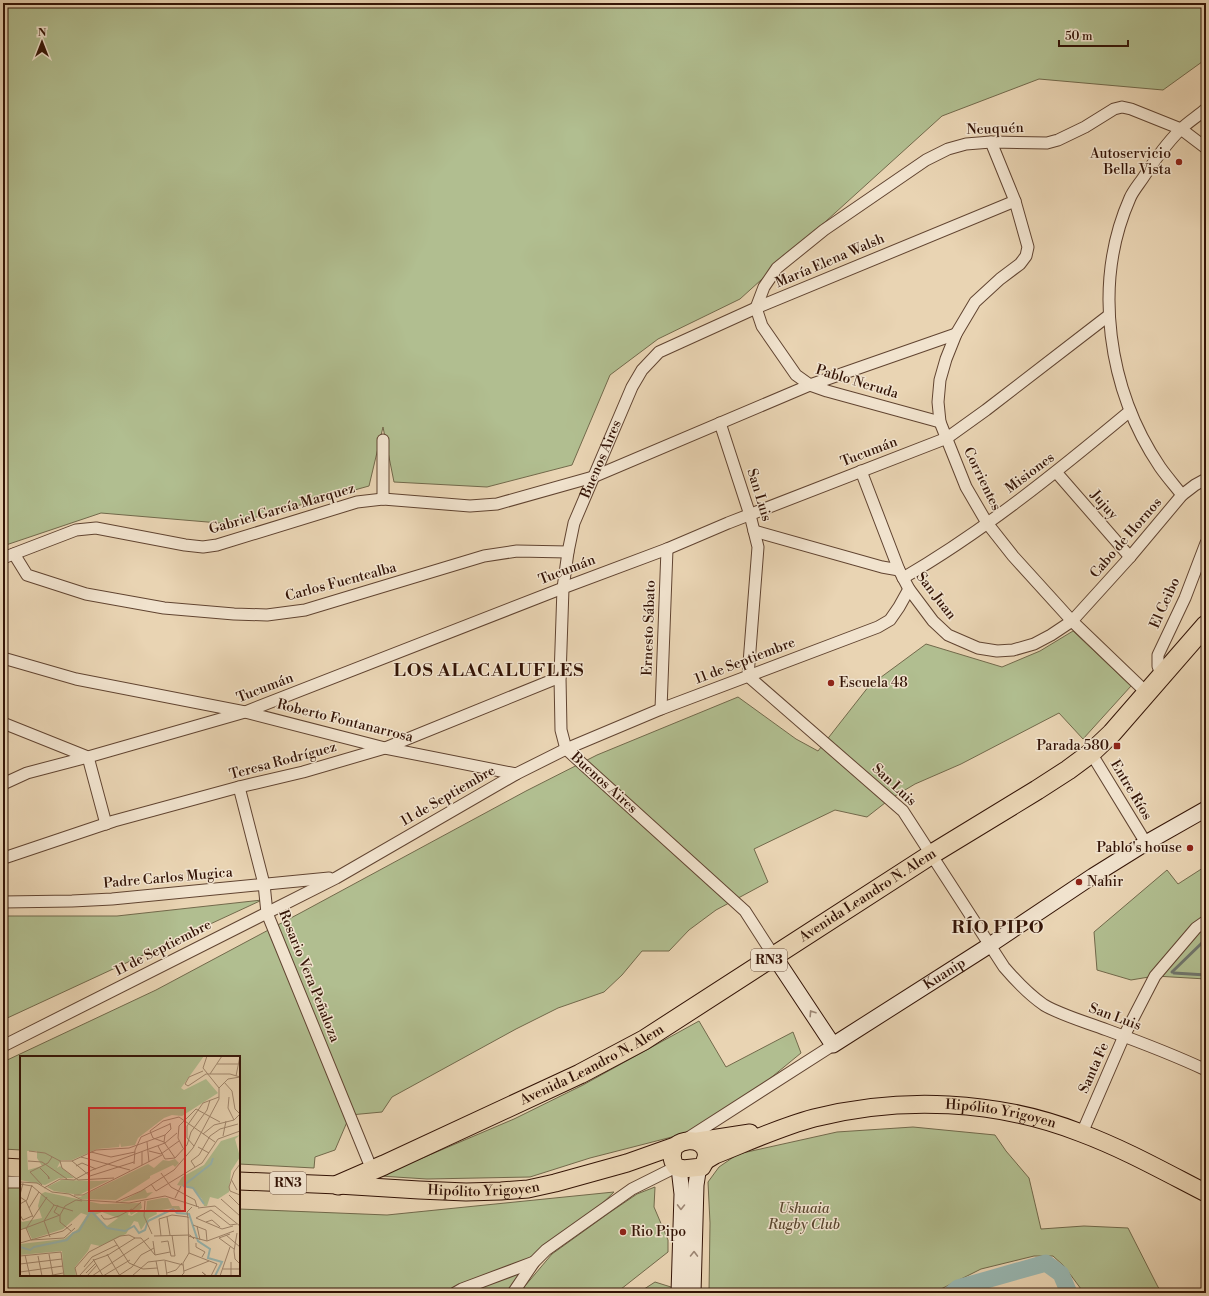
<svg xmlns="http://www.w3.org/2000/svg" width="1209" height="1296" viewBox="0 0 1209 1296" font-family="'Libre Bodoni',serif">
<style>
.green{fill:#b1be90;stroke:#72694b}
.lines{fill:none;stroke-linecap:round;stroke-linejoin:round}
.stream{stroke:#70766d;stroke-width:3}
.river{stroke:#98b7b2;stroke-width:17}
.street-casing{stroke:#614431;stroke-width:13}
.secondary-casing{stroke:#341406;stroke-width:17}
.primary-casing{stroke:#341406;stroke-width:19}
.highway-casing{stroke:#341406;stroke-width:21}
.street{stroke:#f1e3ce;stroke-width:11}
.secondary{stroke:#f1e3ce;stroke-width:15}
.primary{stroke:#e9d4b3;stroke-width:17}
.highway{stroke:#e9d4b3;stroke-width:19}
.oneway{stroke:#9c8674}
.poi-dot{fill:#8f2418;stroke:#f1e3ce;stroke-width:1.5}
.labels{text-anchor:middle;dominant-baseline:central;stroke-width:3;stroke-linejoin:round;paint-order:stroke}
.shield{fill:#f1e3ce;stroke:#6d5242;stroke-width:1}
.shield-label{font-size:13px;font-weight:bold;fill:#341406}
.street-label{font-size:14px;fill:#341406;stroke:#f1e3ce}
.poi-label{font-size:14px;fill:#341406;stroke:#f1e3ce;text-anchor:end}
.park-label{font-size:14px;font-style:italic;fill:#5a472f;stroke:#f1e3ce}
.district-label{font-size:18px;font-weight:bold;letter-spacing:1px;fill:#341406;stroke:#f1e3ce}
.inset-river{fill:none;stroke:#98b7b2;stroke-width:2}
.inset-road{fill:none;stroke:#a1876e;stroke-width:1}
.view{fill:#d62828;fill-opacity:0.15;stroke:#d62828;stroke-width:2}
.inset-edge{fill:none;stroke:#341406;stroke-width:2}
</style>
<rect width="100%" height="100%" fill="#e9d4b3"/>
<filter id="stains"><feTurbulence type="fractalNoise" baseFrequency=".005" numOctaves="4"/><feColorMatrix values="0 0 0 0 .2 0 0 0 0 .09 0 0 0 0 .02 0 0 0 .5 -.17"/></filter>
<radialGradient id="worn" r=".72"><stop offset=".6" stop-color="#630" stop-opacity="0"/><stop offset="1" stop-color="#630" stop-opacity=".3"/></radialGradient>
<!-- green -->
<g class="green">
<path d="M3,3H1206V59L1163,90L1039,79L942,116L740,299L658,339L610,375L572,465L487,487L394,482L383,427L369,486L231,524L101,513L3,546Z"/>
<path d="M1073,631L1131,686L1083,739L1059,713L961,764L915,784L890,799L867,817L835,810L754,849L768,882L716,910L689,930L669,951H642L622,975L604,992L558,1008L516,1029L392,1097L382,1112L350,1115L335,1150L315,1157L314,1168L239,1164V1057H21V1150L3,1149V1062L156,990L304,911L526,791L597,755L738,697L796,739L818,751L869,686L926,644L1002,667L1040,651Z"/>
<path d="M1206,866V979L1155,976L1131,980L1097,970L1094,932L1167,870L1178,884Z"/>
<path d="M262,900L3,1020V916H117Z"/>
<path d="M699,1021L726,1067L793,1032L801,1053L728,1113L707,1128L590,1158L530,1177L427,1179L380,1176L514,1119L583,1085Z"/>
<path d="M913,1127L995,1135L1006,1151L1029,1178L1041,1229L1084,1226L1128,1228L1158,1287L1163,1293H1084L1064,1266L1053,1256H1034L981,1269L933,1293H709L710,1223L708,1182L719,1167L738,1154L837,1132Z"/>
<path d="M3,1185L21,1187V1275H239V1209L387,1215L614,1192L509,1293H3Z"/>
<path d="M655,1187L654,1207L668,1240V1252L616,1293H606L596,1290L592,1293H519L552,1254L609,1213L637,1194Z"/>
<path d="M655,1282L690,1293H638Z"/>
</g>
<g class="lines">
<!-- stream -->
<g class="stream">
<path d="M1172,972L1206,939"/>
<path d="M1174,973L1206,975"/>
</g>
<!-- river -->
<path class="river" d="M952,1293L958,1288L1046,1263L1061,1274L1069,1293"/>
<!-- street casing -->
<g class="street-casing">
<g id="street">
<path d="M991,142L1015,201L1028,247L1026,256L1020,264L1000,279L975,302L956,334L946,359L940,380L938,402L940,422L966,487L987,523L1013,556L1072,621L1147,693"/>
<path d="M940,422L827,391L810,385L796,375L762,326L756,308L764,287L777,268L824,230L926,160L948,149L966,144L991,142L1047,143L1058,140L1085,127L1114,109L1122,107L1131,109L1181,129L1206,148"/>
<path d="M720,423L750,515L758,547L748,676L903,811L1004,967C1016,981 1028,994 1044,1005C1063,1016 1086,1022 1107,1030C1140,1042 1174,1055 1206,1070"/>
<path d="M383,440V499"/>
<path d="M861,471L899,570L909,589L933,621L948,635L978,648L997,651L1013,650L1034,644L1051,635L1072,621L1130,557L1182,495L1195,485L1206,479"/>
<path d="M1056,472L1130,557"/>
<path d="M1182,495C1175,486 1167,477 1160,467C1108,390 1092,284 1130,198C1133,191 1139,184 1143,178C1154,161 1166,144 1180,130C1188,122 1198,116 1206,109"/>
<path d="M754,531L882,567L899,570"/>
<path d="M14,554L27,575L86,594L164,608L234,614L267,615L305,610L484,556L517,551L568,552"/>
<path d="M3,558L76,530L96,528L185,545L203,547L217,545L357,502L383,499L470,506L497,504L593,477L810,385L956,334"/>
<path d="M903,578C984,531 1058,471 1130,411"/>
<path d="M3,658L76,679L245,712L385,748L516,774"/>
<path d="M1162,677L1158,666V655L1185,598L1206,543"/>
<path d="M661,709L667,549"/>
<path d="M3,723L88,757L106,824"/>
<path d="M1091,753L1146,843"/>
<path d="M3,784L27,773L88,757L245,712L563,588L667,549L728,523L947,438L986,410L1108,316"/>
<path d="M239,787L264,884L267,913L372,1170"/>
<path d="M3,856L7,857L114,821L239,787L303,772L385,748L560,677"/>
<path d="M3,902L72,901L112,899L329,878"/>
<path id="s1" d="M774,956L745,911L566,749L561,730L560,677L563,588L568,552L574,523L632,387L642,370L659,352L756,308L1015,201"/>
<path d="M3,1046L336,878L516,774L566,749L661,709L878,627L890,620L899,607L909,589"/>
<path d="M1082,1133L1124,1036L1155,976L1196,928L1206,921"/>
<path d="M685,1140L833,1045"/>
<path d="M3,1182H21"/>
<path d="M455,1293L462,1289L534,1262"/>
<path d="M513,1293L534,1262L546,1250L632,1189L676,1167"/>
</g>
</g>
<!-- secondary casing -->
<g class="secondary-casing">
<g id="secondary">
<path id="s2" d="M774,956L833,1045L990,945L1093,876L1146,843L1206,809"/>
<path d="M679,1168L682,1194L679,1293"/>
<path d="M693,1293L696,1185L698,1172L702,1167"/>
</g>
</g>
<!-- primary casing -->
<g class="primary-casing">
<g id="primary">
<path d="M698,1141L750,1133"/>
<path id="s3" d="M705,1161L715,1155C748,1142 780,1127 814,1118C901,1096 997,1100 1081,1133C1124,1149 1165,1172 1206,1193"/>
<path d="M3,1167L21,1168"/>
<path id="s4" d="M239,1181L338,1185L419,1190L466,1192L501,1191L528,1189L555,1183L627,1163L675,1146C693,1133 716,1146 702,1167L683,1169L676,1167C671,1160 671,1153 675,1146"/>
</g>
</g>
<!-- highway casing -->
<g class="highway-casing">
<g id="highway">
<path id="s5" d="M338,1185L384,1165L580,1074L644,1040L932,854L1037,790L1068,770L1091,753L1112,733L1206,625"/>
</g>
</g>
<!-- street -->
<use href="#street" class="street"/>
<!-- secondary -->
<use href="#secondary" class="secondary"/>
<!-- primary -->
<use href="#primary" class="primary"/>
<!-- highway -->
<use href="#highway" class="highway"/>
</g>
<!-- one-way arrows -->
<defs><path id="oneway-chevron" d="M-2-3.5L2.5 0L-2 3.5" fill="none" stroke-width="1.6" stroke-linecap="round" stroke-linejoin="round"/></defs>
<g class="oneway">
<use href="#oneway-chevron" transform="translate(812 1013) rotate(-123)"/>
<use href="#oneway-chevron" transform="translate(681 1207) rotate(91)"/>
<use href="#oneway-chevron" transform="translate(694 1254) rotate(-89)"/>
</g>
<!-- markers -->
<g class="poi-dot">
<circle cx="1179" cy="162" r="4"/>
<circle cx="831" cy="683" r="4"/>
<rect x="1113" y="742" width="8" height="8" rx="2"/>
<circle cx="1190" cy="848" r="4"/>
<circle cx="1079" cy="882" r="4"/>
<circle cx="623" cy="1232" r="4"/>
</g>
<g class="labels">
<!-- shield labels -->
<g class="shield">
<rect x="751" y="949" width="36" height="22" rx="3"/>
<rect x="270" y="1172" width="36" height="22" rx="3"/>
</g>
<g class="shield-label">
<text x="769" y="960">RN3</text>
<text x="288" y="1183">RN3</text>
</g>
<!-- street labels -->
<g class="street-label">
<text transform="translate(995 129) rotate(-2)">Neuquén</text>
<text transform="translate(830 261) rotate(-23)">María Elena Walsh</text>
<text transform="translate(857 382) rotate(17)">Pablo Neruda</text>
<text transform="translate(869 452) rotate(-21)">Tucumán</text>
<text stroke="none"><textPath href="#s1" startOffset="592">Buenos Aires</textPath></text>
<text transform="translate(1030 473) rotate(-37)">Misiones</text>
<text transform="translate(982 479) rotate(64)">Corrientes</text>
<text transform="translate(759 495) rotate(73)">San Luis</text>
<text transform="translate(1104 505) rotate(49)">Jujuy</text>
<text transform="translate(282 509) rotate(-16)">Gabriel García Marquez</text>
<text transform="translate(1126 538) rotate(-49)">Cabo de Hornos</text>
<text transform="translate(567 570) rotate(-21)">Tucumán</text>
<text transform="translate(341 582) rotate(-15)">Carlos Fuentealba</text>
<text transform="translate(936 596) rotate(52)">San Juan</text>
<text transform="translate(1165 603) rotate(-66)">El Ceibo</text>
<text transform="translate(649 628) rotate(-88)">Ernesto Sábato</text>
<text transform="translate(745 661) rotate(-21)">11 de Septiembre</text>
<text transform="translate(265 688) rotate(-21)">Tucumán</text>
<text transform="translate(345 721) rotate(14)">Roberto Fontanarrosa</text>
<text transform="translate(283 761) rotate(-15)">Teresa Rodríguez</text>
<text transform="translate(604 783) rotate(42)">Buenos Aires</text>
<text transform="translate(894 785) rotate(43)">San Luis</text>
<text transform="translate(1131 790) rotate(59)">Entre Ríos</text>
<text transform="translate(448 796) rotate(-30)">11 de Septiembre</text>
<text transform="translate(168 878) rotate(-5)">Padre Carlos Mugica</text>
<text stroke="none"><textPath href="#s5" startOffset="605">Avenida Leandro N. Alem</textPath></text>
<text transform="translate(163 948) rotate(-27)">11 de Septiembre</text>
<text stroke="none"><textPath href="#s2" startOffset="239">Kuanip</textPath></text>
<text transform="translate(309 976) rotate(68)">Rosario Vera Peñaloza</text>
<text transform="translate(1115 1017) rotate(20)">San Luis</text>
<text stroke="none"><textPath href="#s5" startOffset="281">Avenida Leandro N. Alem</textPath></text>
<text transform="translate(1094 1068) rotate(-66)">Santa Fe</text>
<text stroke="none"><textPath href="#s3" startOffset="306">Hipólito Yrigoyen</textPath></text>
<text stroke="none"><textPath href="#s4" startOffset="245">Hipólito Yrigoyen</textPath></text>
</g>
<!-- poi labels -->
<g class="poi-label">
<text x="1171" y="154">Autoservicio<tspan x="1171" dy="16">Bella Vista</tspan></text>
<text x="839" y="683" text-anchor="start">Escuela 48</text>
<text x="1109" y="746">Parada 580</text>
<text x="1182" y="848">Pablo's house</text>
<text x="1087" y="882" text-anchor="start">Nahir</text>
<text x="631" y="1232" text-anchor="start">Rio Pipo</text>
</g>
<!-- park labels -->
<g class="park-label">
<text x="804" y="1209">Ushuaia<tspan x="804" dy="16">Rugby Club</tspan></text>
</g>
<!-- district labels -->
<g class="district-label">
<text x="489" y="670">LOS ALACALUFLES</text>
<text x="998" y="927">RÍO PIPO</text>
</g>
</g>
<!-- overview -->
<g transform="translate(20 1056)">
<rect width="220" height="220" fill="#e9d4b3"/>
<path d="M0,0H184L161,32L164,34L186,23L198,37L162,60L152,59L144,62L118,82L115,89L101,91L100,87L99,91L77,93L52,104H41L37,112L40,110L54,122H39L25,129L0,124ZM7,95H17V102L22,110L8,114ZM220,79L215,83L220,101L211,115L209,136L198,143L190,141L187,150H184L182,143L173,132L157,129L162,121L184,109L201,85ZM155,103L159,107L155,111L153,109L130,120V122L96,144L61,143L56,140L60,141L128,108L134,112L143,104L149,105ZM41,124L79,125L90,124L59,139L34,135L27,131ZM125,133L127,137L133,136L126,142L100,146ZM25,136L81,148L121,147L122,152L118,155L111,159L109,155L108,159L112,160L121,154L126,155L127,145L142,142H148L152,150H159L162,156L153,152L136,155L137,158L129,162L121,174L118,166L114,165L106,178L80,190L71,188L68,195L55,211L56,220H50L44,219L42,195L0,199V188L44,183L58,173L67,159L61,157L43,173L12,183L7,173H0V163L2,166L22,162L18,150L21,138ZM82,156L98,162L87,170L75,159Z" fill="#b1be90" fill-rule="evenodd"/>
<path class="inset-river" d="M163,130L191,108L193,102M163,130L173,132L184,148M0,191L10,194L14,191L47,184L53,177L59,175L71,155L87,172L105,175L114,170L119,177L125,174L128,165L153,153L157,157L169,158L178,185L190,193L188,202L202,206L195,220"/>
<path class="inset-road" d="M197,8H220M183,15L169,21L165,28L168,30L186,18H210L220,21M190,18L202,0M216,20L220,0M204,26L212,35L215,53L220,58M199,32L208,23L220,21M209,41L208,52L214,64M150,67L151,73L145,79L144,86L155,102M183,78L194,69L214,64L220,58M203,80L206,65M127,86L129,106M144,86L133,82L130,75L143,65L159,61L195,86M138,90L145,103L155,102L167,89L171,76L187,54L190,44M174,90L167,82V70L183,47L199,41M178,91L189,97M163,92L158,82L159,70L176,53L200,66M9,95L25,97L40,105H52L76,94L109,92L145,79M129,95L141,98M71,96L91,101L115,96M141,98L159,85M61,101L110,114M8,105L22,106L47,123M40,105L42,112L58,124L94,122M52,105L70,120L114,106M114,108L115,94L121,81L150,68M220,108L214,116L209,131L210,135L220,139M122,109V96M56,110L62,107L76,113M175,111L171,105L179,99L190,80L200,73L218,68M20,112L29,121V123L28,120M141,117L151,131L175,144L177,151M211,123L217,134M0,126L17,127L32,136L49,138L62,144L109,147L145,140L179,151M0,128L12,130L34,149L53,155M131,128L136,135L182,107L198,83L220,75M22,129L10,116L28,107L32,101M24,132L40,123L54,124L72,114L145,87L157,77M0,139L3,127M54,139H63L142,99M209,139L220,150M0,141L6,145L13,161M155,142L161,130M201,143L220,160M125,145L124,160L132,178M96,146L121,135L154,114L173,92L199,43V32L183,12L187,0M0,148L7,144L12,129M38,149L34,156L39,159M9,152L19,136M178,152L195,150L220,170M110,156L121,146M0,159L3,164L12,160M81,159L84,163H89L99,160L112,153M147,161L150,179M168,162L167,156L172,151M176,162L191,154L210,169L217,168M176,162L202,173L213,170M186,166L192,164L200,171M173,169L186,174L187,185M177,170L180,184M7,171L27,141M6,172L11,184M0,174L40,159M51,175L40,166V159L45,150L56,144L62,145M217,177L214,195L215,203L220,208M210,178L199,182L214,193M206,179L220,191M134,180L170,179L174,183M141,180L139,163L152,159L168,161M168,180L187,185L214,175M30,181L24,165L34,149M11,184L44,182L55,172M94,184L109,207L123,213L137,212M133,185L135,199M141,186L148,185L151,200H155L152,179M0,187L43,175L52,168M176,187V191L185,196L182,201M169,197L197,208L191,220M29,198L33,220M87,198L100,220M5,199L10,220M135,199L150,196M0,200L41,196L44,220M18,200L22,220M73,203L83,220M136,205L139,220M145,205L147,220M0,208L42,203M64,211L72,201L97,189M203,213H220M164,215L189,205M0,216L43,210M66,217L76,207M147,217L156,214L162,207M28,220L43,217M57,220L55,212L69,196L100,180L109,179L115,182M59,220L74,204L88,199L115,182H121L135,199M67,220L77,209M72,220L129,182M83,220L110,204M98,220L112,211L121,199L134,192M112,220L128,206L144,204L163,209M161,220L164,217L163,207L169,197L168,161M186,220L182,216L187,220M200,220L210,191M211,220V206"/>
<path class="view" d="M69,52H165V155H69Z"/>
<rect width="220" height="220" class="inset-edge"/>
</g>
<!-- margin -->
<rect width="1209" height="1296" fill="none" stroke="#e9d4b3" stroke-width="16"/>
<rect x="4" y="4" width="1201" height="1288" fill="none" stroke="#341406" stroke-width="2"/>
<rect x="8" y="8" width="1193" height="1280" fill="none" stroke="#341406"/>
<!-- north arrow -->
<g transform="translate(42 42)" stroke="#f1e3ce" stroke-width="3" paint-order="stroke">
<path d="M0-3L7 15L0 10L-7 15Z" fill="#341406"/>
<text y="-6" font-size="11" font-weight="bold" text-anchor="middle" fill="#341406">N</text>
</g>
<!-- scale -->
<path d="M1059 40v6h69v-6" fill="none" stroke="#341406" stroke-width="2"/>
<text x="1065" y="40" font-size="12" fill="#341406" stroke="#f1e3ce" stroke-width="3" paint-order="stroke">50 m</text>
<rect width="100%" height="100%" filter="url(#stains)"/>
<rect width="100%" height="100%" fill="url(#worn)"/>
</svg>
